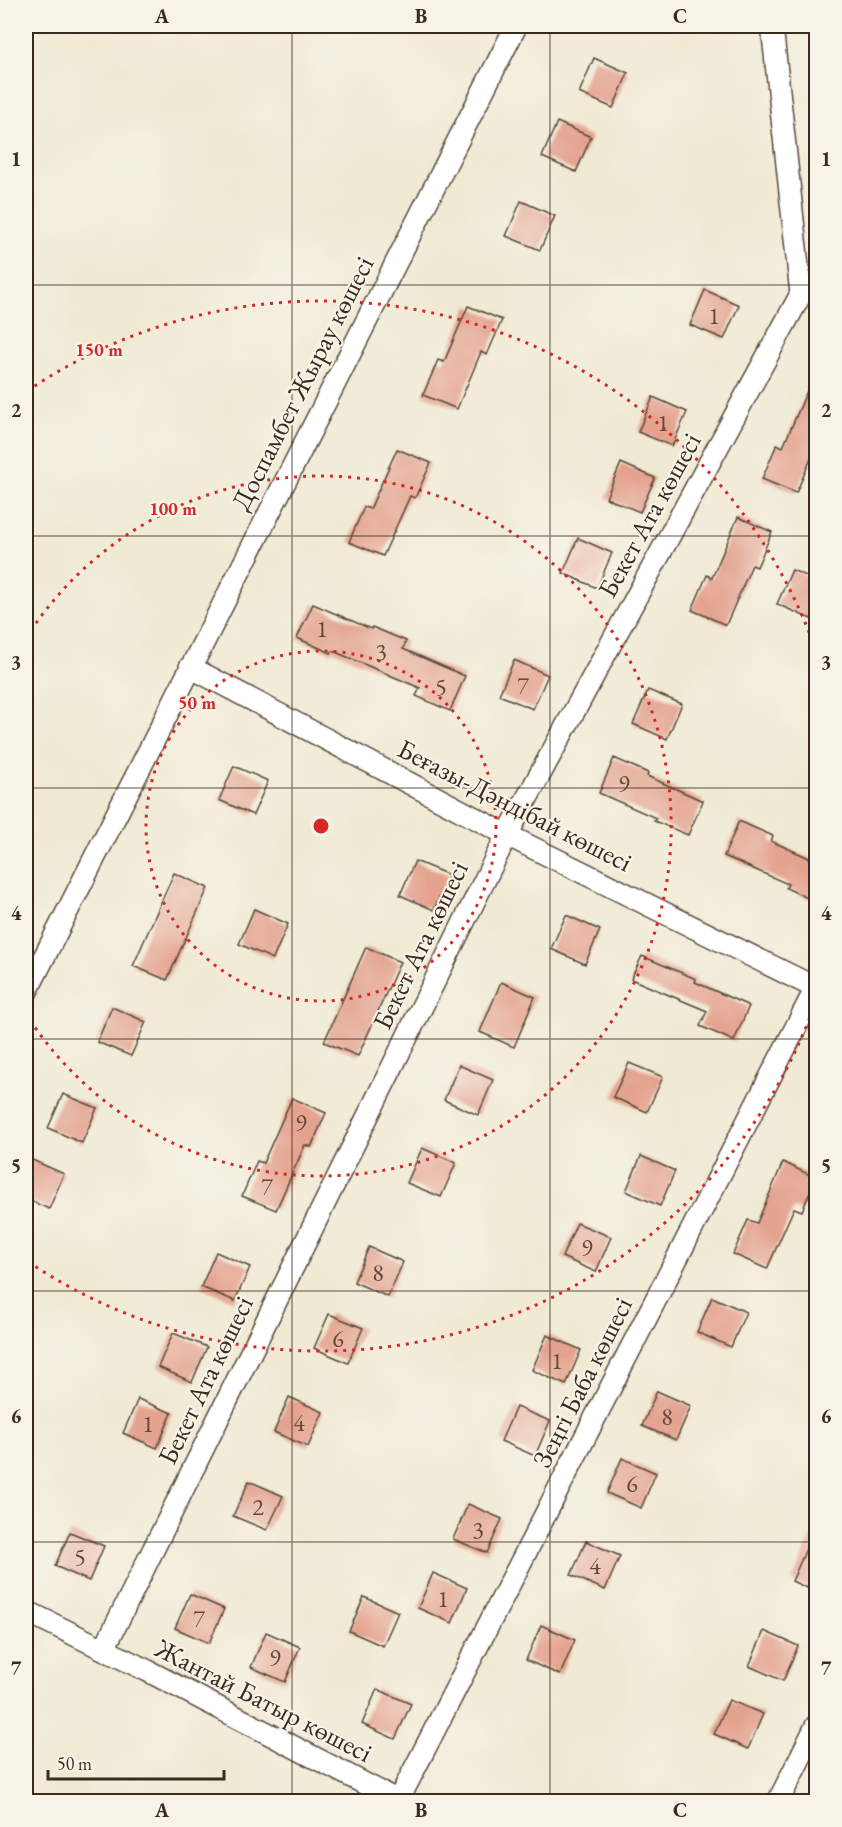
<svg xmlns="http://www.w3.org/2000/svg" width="842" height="1827" viewBox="0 0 842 1827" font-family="'EB Garamond',serif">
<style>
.building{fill:#e4a38f}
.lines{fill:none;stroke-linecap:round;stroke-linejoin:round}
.minor-casing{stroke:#564739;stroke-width:24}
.minor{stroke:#fff;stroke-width:21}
.grid{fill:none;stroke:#3b2a1e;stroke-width:1.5;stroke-opacity:0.55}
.ring{fill:none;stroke:#d62828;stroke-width:3;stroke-dasharray:3 6}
.labels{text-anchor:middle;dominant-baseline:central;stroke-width:4.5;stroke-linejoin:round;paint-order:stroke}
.number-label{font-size:24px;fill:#65483a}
.street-label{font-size:27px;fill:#3b2a1e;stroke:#f7f3e8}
.centre{fill:#d62828;stroke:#f7f3e8;stroke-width:3}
.ring-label{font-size:18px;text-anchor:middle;font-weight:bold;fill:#d62828;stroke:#f7f3e8;stroke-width:4.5;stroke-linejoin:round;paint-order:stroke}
.neatline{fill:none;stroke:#3b2a1e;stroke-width:2}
.grid-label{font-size:20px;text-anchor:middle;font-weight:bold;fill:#3b2a1e}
</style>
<rect width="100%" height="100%" fill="#f7f3e8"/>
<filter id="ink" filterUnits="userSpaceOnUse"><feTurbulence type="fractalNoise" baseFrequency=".0167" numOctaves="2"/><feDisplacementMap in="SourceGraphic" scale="12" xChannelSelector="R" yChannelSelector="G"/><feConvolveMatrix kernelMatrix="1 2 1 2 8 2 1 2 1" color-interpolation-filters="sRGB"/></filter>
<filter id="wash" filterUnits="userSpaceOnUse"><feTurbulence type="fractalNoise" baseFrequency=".008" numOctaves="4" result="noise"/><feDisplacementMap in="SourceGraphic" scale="24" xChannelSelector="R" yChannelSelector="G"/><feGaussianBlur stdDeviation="1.35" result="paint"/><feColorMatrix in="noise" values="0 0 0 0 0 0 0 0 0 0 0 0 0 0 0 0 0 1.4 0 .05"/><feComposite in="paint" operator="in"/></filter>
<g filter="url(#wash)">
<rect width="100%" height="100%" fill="#f0ead4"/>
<g id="blocks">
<!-- building -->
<g class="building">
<path d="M594,58L628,73L613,108L579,93Z"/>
<path d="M557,122L591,137L576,172L542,157Z"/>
<path d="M521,201L555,216L540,250L506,236Z"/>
<path d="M705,290L739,305L724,339L690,325Z"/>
<path d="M468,306L502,320L487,355L481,352L457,409L423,395L438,360L444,362Z"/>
<path d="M816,370V447L796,493L762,479L777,444L783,447Z"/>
<path d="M653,397L687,412L672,446L638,432Z"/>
<path d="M397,449L431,463L415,498L410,496L383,556L349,542L364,507L370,509Z"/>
<path d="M621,463L655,478L640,512L606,498Z"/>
<path d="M738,517L772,532L757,567L752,565L726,625L692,610L707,575L712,578Z"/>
<path d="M578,538L612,553L597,588L563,573Z"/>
<path d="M792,570L816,580V607L811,619L777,604Z"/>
<path d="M313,604L371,629L372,627L406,641L403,649L465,676L450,711L416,696L420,688L333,651L331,653L297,638Z"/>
<path d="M514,660L548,675L533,709L499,695Z"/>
<path d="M648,690L682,704L667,739L633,724Z"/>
<path d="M614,758L648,773L647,776L703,801L688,835L654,821L656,818L599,793Z"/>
<path d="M234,766L268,781L253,815L219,800Z"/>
<path d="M739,821L773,836L771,841L816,861V902L786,888L788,884L724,856Z"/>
<path d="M415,861L449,875L434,910L400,895Z"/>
<path d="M174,873L208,888L167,980L133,966Z"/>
<path d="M254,909L288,924L273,959L239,944Z"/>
<path d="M566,915L600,930L585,964L551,949Z"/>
<path d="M366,947L400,962L358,1056L324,1042Z"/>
<path d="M642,956L696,979L695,982L749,1006L734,1041L700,1026L707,1011L631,979Z"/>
<path d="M501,982L535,997L514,1047L480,1032Z"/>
<path d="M112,1007L146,1022L131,1056L97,1042Z"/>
<path d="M629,1063L663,1077L647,1112L613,1097Z"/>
<path d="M459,1065L493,1080L478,1115L444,1100Z"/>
<path d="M63,1094L97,1108L82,1143L48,1128Z"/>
<path d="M292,1098L326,1113L311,1147L305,1145L276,1210L242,1196L257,1161L263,1163Z"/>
<path d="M422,1148L456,1163L441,1197L407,1183Z"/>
<path d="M641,1156L675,1171L660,1206L626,1191Z"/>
<path d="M30,1159L64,1174L49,1209L26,1199V1169Z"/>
<path d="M783,1162L816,1178L802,1211L794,1208L767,1269L733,1254L748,1220L757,1223Z"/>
<path d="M577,1223L611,1237L596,1272L562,1257Z"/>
<path d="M369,1247L403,1262L388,1297L354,1282Z"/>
<path d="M216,1252L250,1267L235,1301L201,1287Z"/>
<path d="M712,1297L746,1312L731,1347L697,1332Z"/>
<path d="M329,1314L363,1328L348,1363L314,1348Z"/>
<path d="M173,1333L207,1347L192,1382L158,1367Z"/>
<path d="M547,1335L581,1350L566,1385L532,1370Z"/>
<path d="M657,1391L691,1406L676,1440L642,1426Z"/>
<path d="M289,1397L323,1412L308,1447L274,1432Z"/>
<path d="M138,1399L172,1413L157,1448L123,1433Z"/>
<path d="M516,1407L550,1421L535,1456L501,1441Z"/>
<path d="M622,1458L656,1473L641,1508L607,1493Z"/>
<path d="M249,1481L283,1496L267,1530L233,1516Z"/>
<path d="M468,1504L502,1519L487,1553L453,1539Z"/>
<path d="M816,1526V1592L792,1581Z"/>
<path d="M70,1532L104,1546L89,1581L55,1566Z"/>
<path d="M586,1541L620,1556L605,1590L571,1575Z"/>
<path d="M433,1573L467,1588L452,1623L418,1608Z"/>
<path d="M190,1594L224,1609L209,1643L175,1628Z"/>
<path d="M364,1597L398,1612L383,1646L349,1631Z"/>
<path d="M541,1625L575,1640L560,1675L526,1660Z"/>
<path d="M764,1631L798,1646L783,1681L749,1666Z"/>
<path d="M266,1632L300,1647L285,1682L251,1667Z"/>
<path d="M377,1689L411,1704L395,1739L362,1724Z"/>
<path d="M729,1700L763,1714L748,1749L714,1734Z"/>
</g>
</g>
</g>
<g filter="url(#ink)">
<use href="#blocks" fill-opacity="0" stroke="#564739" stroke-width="1.5"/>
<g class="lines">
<!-- minor casing -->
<g class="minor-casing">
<g id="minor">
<path d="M772,26L801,294"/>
<path d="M190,667L507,835L816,988"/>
<path d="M26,993L516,26"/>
<path d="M26,1611L148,1671L398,1801L816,988"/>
<path d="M104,1649L507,835L801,294L816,284"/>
<path d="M778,1802L816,1726"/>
</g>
</g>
<!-- minor -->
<use href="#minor" class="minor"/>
</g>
</g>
<!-- grid -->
<path class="grid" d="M292,26V1802M550,26V1802M26,285H816M26,536H816M26,788H816M26,1039H816M26,1291H816M26,1542H816"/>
<!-- distance rings -->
<g class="ring">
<circle cx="321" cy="826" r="175"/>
<path d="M26 638A350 350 0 1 1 26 1014"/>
<path d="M816 1001A525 525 0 0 1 27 1261M27 391A525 525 0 0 1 816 651"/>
</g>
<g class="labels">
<!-- number labels -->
<g class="number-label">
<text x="714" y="315">1</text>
<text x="663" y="422">1</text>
<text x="322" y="628">1</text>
<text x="381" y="651">3</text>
<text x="523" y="685">7</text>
<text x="441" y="686">5</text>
<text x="624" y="783">9</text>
<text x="301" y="1122">9</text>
<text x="267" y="1186">7</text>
<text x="587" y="1247">9</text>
<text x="378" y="1272">8</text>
<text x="338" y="1338">6</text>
<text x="557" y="1360">1</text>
<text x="667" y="1416">8</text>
<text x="299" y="1422">4</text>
<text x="148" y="1423">1</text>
<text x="632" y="1483">6</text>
<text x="258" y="1506">2</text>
<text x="478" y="1529">3</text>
<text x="80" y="1556">5</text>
<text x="595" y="1565">4</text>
<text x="443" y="1598">1</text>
<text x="199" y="1618">7</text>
<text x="275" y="1657">9</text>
</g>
<!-- street labels -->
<g class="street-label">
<text transform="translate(302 383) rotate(-63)">Доспамбет Жырау көшесі</text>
<text transform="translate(649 515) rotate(-61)">Бекет Ата көшесі</text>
<text transform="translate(515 805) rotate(27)">Беғазы-Дәндібай көшесі</text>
<text transform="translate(420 945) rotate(-64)">Бекет Ата көшесі</text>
<text transform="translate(205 1380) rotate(-64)">Бекет Ата көшесі</text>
<text transform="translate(582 1382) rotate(-63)">Зеңгі Баба көшесі</text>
<text transform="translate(264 1700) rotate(27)">Жантай Батыр көшесі</text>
</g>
</g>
<circle cx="321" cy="826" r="9" class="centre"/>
<g class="ring-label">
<text x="99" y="356">150 m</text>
<text x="173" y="515">100 m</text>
<text x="197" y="709">50 m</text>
</g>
<!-- margin -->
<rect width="842" height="1827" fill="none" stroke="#f7f3e8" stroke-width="66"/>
<!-- scale -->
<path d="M48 1770v9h176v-9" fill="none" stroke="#3b2a1e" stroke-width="3"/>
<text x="57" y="1770" font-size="18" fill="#3b2a1e" stroke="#f7f3e8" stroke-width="4.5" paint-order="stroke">50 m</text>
<rect x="33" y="33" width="776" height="1761" class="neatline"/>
<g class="grid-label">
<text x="162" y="23">A</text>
<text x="421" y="23">B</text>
<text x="680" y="23">C</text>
<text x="16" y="166">1</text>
<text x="826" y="166">1</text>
<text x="16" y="417">2</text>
<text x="826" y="417">2</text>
<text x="16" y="669">3</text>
<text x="826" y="669">3</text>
<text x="16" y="920">4</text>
<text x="826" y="920">4</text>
<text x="16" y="1172">5</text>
<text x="826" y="1172">5</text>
<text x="16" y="1423">6</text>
<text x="826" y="1423">6</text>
<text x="16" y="1675">7</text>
<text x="826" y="1675">7</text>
<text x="162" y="1817">A</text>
<text x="421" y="1817">B</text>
<text x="680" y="1817">C</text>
</g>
</svg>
